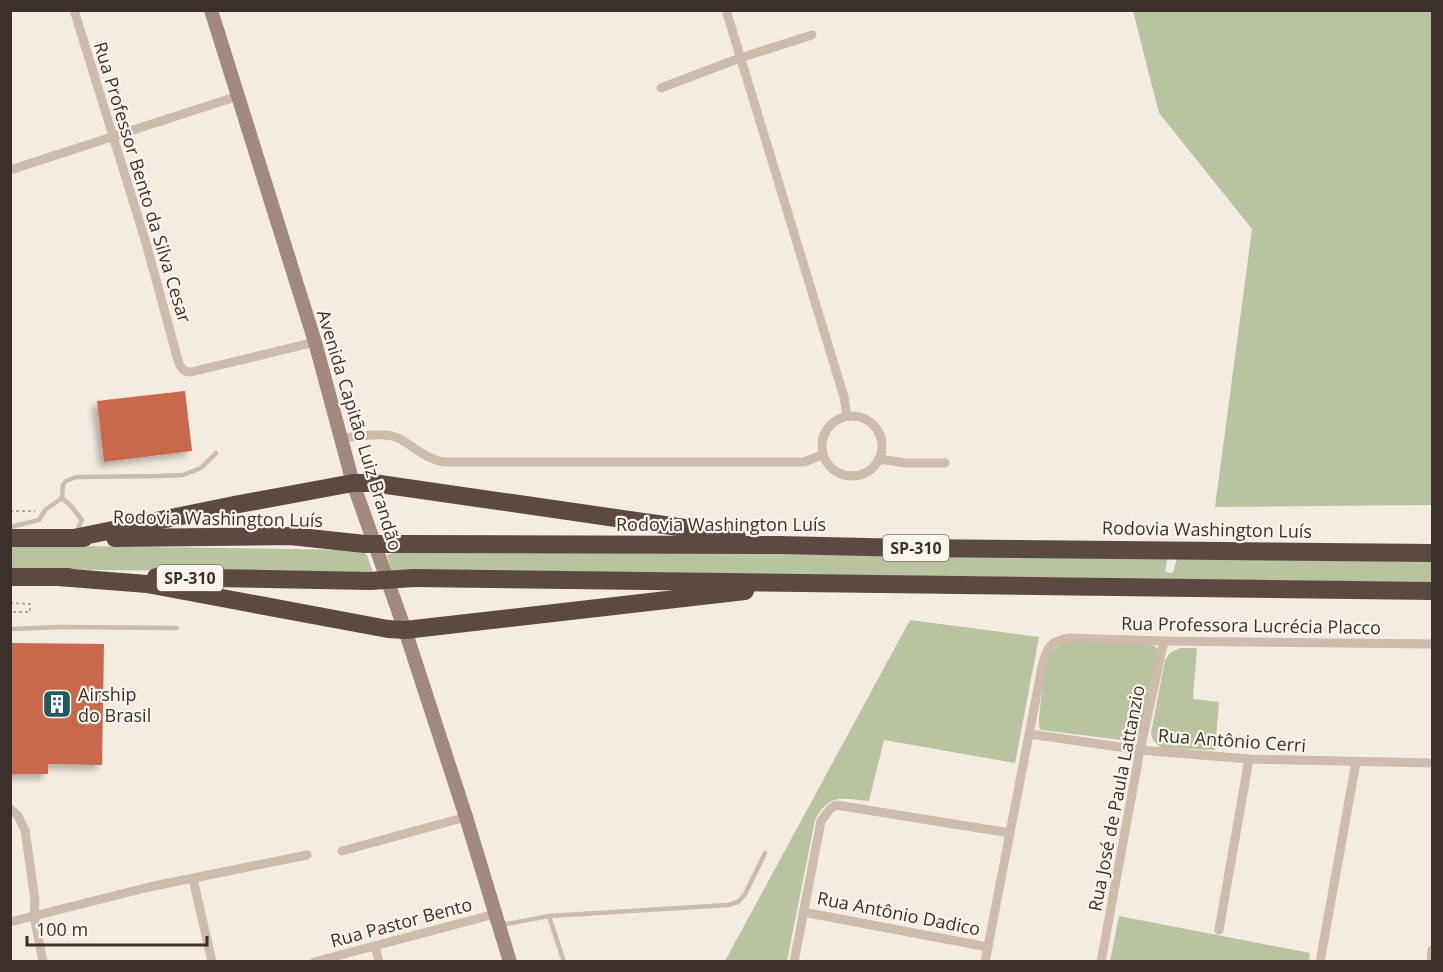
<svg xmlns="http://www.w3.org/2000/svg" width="1443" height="972" viewBox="0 0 1443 972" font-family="'Open Sans',sans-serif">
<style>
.green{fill:#b8c4a0}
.building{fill:#c8694b;filter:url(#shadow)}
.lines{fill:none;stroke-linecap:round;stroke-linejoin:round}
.path{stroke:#b9a596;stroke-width:2;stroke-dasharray:3 3;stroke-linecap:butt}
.service{stroke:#cdbbac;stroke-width:4.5}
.minor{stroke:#cdbbac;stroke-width:9}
.secondary{stroke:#a18a7d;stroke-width:14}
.motorway{stroke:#5c4a42;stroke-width:18}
.motorway-bridge{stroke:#5c4a42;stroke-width:18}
.labels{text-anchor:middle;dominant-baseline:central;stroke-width:4.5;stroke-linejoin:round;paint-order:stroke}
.shield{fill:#fbf5ee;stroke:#756b66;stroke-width:1.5}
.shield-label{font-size:16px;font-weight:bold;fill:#3b302b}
.street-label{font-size:18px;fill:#3b302b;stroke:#fbf5ee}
.poi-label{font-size:18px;fill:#3b302b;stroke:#fbf5ee;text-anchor:start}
</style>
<defs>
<filter id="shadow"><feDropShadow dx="-5" dy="5" stdDeviation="3" flood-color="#0004"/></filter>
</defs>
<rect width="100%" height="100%" fill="#f4ebe1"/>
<!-- green -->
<g class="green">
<path d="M1133,11H1432V505L1215,507L1252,229L1159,113Z"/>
<path d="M11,545L361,550L367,555L373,573L11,569Z"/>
<path d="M400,551L1168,555L1165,572L1173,573L1177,559H1432V583L1172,582L1123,578L392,573L387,555Z"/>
<path d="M910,620L1039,637L1015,763L884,740L869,801C842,799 830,792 815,820L787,961H725Z"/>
<path d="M1070,641L1146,644C1153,645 1157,646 1159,653L1140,733L1136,738L1129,741L1041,730L1039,726V718C1041,703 1044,664 1051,653C1055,646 1063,644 1070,641Z"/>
<path d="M1180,648H1197L1193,699L1219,702L1215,750L1161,748L1153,740L1151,733L1165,660L1170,653Z"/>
<path d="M1119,916L1310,953L1309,961H1110Z"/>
</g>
<!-- building -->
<g class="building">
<path d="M185,391L192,451L104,462L97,401Z"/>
<path d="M10,643L104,644L102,765L48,764V774H10Z"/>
</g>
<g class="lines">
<!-- path -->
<g class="path">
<path d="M10,511H35"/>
<path d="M10,603L30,604V612H10"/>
</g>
<!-- service -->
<g class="service">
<path d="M62,498L63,485L66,481L76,477L159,476L183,475L201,468L216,453"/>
<path d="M62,498L71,506L82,520L76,533"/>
<path d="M10,527L39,520L45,510L62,498"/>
<path d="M10,629L62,627L177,628"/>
<path d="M549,916L564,962"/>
<path d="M501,925L549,916L728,905L738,902L745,894L765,853"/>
</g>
<!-- minor -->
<g class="minor">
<path d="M74,10L146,243L179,364C183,370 185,372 191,372L315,342"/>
<path d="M726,10L844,397L847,416"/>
<path d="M661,88L740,58L812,35"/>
<path d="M10,170L238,96"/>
<circle cx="852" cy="446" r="30"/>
<path d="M341,438C357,437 384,431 398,438C414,446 425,459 444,462H804L822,455"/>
<path d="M879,459L905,463H945"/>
<path d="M1030,734L1140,750L1249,759L1432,763"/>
<path d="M10,809L18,816L25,830L35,900L34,916L43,962"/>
<path d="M342,851L466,817"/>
<path d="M193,879L212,962"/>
<path d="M803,912L988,947"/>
<path d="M10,922L149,887L307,855"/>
<path d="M1219,930L1249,759"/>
<path d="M375,946L379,962"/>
<path d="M314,962L495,914"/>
<path d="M794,962L821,821L830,809L836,805L1010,833"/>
<path d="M985,962L1043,662C1048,646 1051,641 1069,638L1164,641L1432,644"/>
<path d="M1101,962L1140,750L1164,641"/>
<path d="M1320,962L1356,762"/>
<path d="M1431,962L1432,950"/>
</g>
<!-- secondary -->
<path class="secondary" d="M211,10L315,342L353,483L405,630L466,817L510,962"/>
<!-- motorway -->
<g class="motorway">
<path d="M10,538H84"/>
<path d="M74,538L234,505L353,483H373L692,529L737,537"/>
<path d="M115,538L290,536L365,544"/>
<path d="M399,544L780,545L910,548L1432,553"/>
<path d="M10,577H69"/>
<path d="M58,577L147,584L388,629L405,630L745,591"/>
<path d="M156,577L370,581"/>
<path d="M414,578L1432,591"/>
</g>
<!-- motorway-bridge -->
<g class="motorway-bridge">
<path d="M365,544H399"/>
<path d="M370,581L414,578"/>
</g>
</g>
<!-- icons -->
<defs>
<g id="building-square" transform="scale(1.5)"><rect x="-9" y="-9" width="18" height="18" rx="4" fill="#1f5a5e" stroke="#fbf5ee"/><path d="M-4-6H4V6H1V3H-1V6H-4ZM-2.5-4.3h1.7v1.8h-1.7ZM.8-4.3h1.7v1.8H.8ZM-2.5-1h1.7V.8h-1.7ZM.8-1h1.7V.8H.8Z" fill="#fff"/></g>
</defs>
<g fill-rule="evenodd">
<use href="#building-square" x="57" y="704"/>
</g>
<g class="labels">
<!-- shield labels -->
<g class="shield">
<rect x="883" y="535" width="66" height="26" rx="4.5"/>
<rect x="157" y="565" width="66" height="26" rx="4.5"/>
</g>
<g class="shield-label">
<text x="916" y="548">SP-310</text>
<text x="190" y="578">SP-310</text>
</g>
<!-- street labels -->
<g class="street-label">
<text transform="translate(143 182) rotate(73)">Rua Professor Bento da Silva Cesar</text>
<text transform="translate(360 430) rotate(73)">Avenida Capitão Luiz Brandão</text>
<text transform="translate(218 518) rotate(1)">Rodovia Washington Luís</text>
<text x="721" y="524">Rodovia Washington Luís</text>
<text transform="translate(1207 529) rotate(1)">Rodovia Washington Luís</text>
<text transform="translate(1251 625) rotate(1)">Rua Professora Lucrécia Placco</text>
<text transform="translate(1232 740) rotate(4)">Rua Antônio Cerri</text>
<text transform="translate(1116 798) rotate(-79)">Rua José de Paula Lattanzio</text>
<text transform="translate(899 913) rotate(11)">Rua Antônio Dadico</text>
<text transform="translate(401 922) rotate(-15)">Rua Pastor Bento</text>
</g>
<!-- poi labels -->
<g class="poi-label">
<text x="78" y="694">Airship<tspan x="78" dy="21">do Brasil</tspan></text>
</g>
</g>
<!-- border -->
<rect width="1443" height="972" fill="none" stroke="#3b302b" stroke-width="24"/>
<!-- scale -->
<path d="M27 936v9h180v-9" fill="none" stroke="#3b302b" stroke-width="3"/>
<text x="36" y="936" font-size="18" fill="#3b302b" stroke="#fbf5ee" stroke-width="4.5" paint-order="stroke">100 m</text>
</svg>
